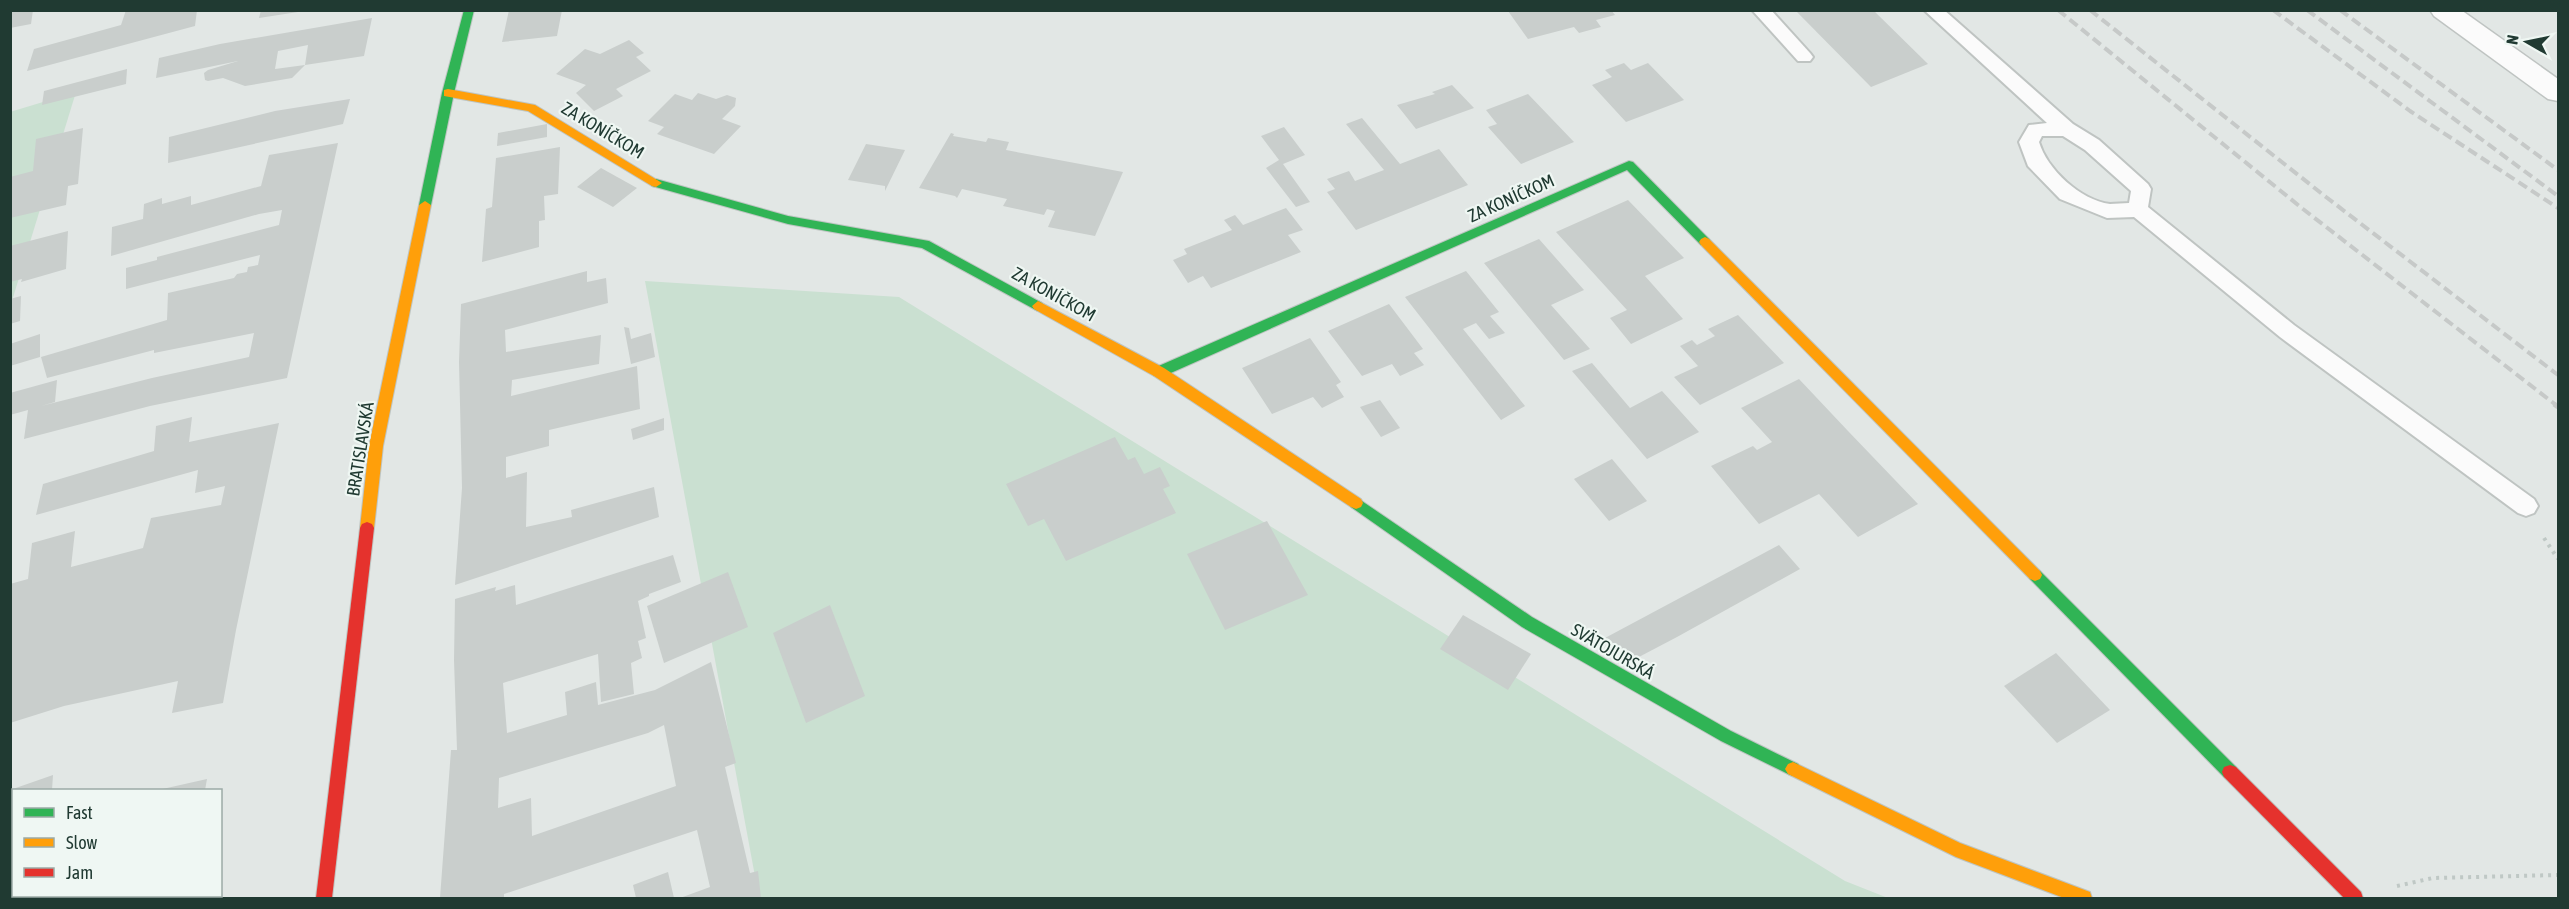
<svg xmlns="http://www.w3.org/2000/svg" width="2569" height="909" viewBox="0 0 2569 909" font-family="'Asap Condensed',sans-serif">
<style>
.green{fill:#cae0d1}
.building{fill:#c9cecc;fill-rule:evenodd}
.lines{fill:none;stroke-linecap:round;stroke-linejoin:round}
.lane-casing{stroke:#bfc4c2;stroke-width:4}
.street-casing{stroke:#bfc4c2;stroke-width:3}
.fast-casing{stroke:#bec5c2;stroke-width:2}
.slow-casing{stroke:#bec5c2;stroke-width:2}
.jam-casing{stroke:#bec5c2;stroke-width:2}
.path{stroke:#bfc8c5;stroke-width:4;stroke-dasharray:3 5;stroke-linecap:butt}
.lane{fill:#fbfbfb;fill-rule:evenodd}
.street{fill:#fbfbfb;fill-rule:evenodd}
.fast{fill:#30b455;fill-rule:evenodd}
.slow{fill:#ff9f0a;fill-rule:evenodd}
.jam{fill:#e5322d;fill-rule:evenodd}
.rail-far1{stroke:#c6c9c8;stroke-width:4;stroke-dasharray:10 5;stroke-linecap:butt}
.rail{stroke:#c6c9c8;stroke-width:5;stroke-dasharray:13 7;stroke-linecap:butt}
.labels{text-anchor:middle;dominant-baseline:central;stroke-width:4.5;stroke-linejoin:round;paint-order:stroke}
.street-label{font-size:18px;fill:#203a32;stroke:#eff7f3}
</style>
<rect width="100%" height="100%" fill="#e2e7e5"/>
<!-- green -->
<g class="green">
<path d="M76,92L11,304L10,112Z"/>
<path d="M645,281L899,297L1845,881L1888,898H759Z"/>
</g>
<!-- building -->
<g class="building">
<path d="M10,10H33L31,24L10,28Z"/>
<path d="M126,10H197L195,26L27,71L34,49L121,25Z"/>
<path d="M261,10H297L298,12L259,18Z"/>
<path d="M509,10H562L557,36L502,42Z"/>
<path d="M1611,10L1615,15L1596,20L1601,27L1579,33L1574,27L1528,39L1508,11Z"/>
<path d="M1795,10H1873L1928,64L1871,87Z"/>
<path d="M372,18L364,56L305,65L292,78L245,86L223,78L208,81L205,80L204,73L208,70L238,61L156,78L159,58L220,44ZM308,45L305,65L275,69L278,51Z"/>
<path d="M629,40L644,53L636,57L651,71L616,89L623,96L594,111L576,93L586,85L556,74L585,49L600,54Z"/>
<path d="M1624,63L1631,70L1648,63L1684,100L1626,122L1592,85L1612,77L1605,70Z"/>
<path d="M127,69L126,84L42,105L44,91Z"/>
<path d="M1452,85L1474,108L1416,129L1397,105L1435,94L1432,92Z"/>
<path d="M698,93L716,99L727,95L736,98L735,106L722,119L741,126L714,154L657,134L664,127L648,121L675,94L692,100Z"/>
<path d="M1528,94L1574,142L1521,164L1488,127L1497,124L1486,110Z"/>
<path d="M350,99L343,124L168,163L169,137L275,111Z"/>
<path d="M1362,118L1400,164L1439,149L1468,185L1356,230L1327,192L1335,189L1327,179L1349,171L1355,181L1384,170L1346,124Z"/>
<path d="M547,124V137L497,146L498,133Z"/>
<path d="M1284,127L1305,155L1283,164L1310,202L1296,207L1266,168L1279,160L1261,136Z"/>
<path d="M83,128L78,184L68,186L66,205L10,218V177L33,171L36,139Z"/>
<path d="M951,133L954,134L953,136L986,142L988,138L1009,142L1006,150L1123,172L1095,236L1048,227L1055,211L1047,209L1044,215L1003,206L1007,199L962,189L957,198L955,196L919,188Z"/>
<path d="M338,143L287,378L150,406L24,439L28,410L10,415V393L57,380L55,402L41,406L152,378L249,357L254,333L154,353V350L47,378L41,357L167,320L168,293L234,278L237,274L247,272L248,267L258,265L260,255L126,289V268L157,260V257L279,225L282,210L259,214L111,256L112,227L143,219L144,204L162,198V204L191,196V205L261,186L269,155Z"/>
<path d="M866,144L905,150L885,191V186L848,180Z"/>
<path d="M560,147L558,194L544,196L545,220L539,221V247L482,262L486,209L492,207L496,158Z"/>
<path d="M601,168L637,188L613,207L577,187Z"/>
<path d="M1628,200L1684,258L1645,276L1683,319L1631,344L1610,318L1627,310L1556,232Z"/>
<path d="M1286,208L1303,230L1288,235L1301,252L1211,288L1203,276L1188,283L1173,260L1187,254L1184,249L1232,230L1224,220L1235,215L1243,225Z"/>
<path d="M68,231L66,269L21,282L22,279L10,282V246Z"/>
<path d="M1539,239L1584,290L1551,305L1590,349L1564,360L1484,263Z"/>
<path d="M587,271V282L606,278L608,303L505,330L506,352L601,335L599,364L512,380L511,396L637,366L640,409L549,430V446L506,457V478L527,472L526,527L572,517L571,510L654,487L659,517L455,585L462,488L459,362L461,304Z"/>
<path d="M1466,271L1499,312L1490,316L1505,333L1489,339L1476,323L1463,329L1525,406L1501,420L1405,297Z"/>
<path d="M21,296L20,321L10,324V299Z"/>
<path d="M1389,304L1423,349L1414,353L1424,365L1400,376L1392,364L1362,376L1328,331Z"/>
<path d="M1738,315L1784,363L1700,405L1674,377L1698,366L1680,346L1692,340L1697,345L1715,336L1708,329Z"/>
<path d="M624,327L629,328L631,339L651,333L655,357L631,364Z"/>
<path d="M40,334V357L10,366V344Z"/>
<path d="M1310,338L1341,382L1336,385L1344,397L1322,408L1313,397L1272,414L1242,368Z"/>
<path d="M1592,363L1630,408L1662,391L1699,432L1647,459L1572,371Z"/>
<path d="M1799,379L1848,431L1918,504L1858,537L1819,494L1759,524L1711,466L1753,446L1757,450L1772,442L1741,408Z"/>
<path d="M1380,400L1400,428L1381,437L1360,407Z"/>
<path d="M192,417L189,442L279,423L236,630L223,703L172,713L178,681L64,706L10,723V584L28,579L32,543L75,531L71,567L143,548L151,518L221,505L225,486L195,493L198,470L36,515L43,484L154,451L156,426Z"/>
<path d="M664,418V430L633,440L631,429Z"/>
<path d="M1115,437L1128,460L1135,457L1144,474L1160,467L1170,486L1163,489L1176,513L1066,561L1044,519L1028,526L1006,484Z"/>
<path d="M1612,459L1647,501L1609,521L1574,479Z"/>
<path d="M1267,521L1308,595L1225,630L1187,554Z"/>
<path d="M1779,545L1800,569L1677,637L1637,658L1605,638Z"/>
<path d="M673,555L681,582L649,594V596L638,601L646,638L638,641L642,658L631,663L634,694L601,702L598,654L503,683L507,733L567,715L565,692L596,682L598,705L655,690L711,662L736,763L725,767L750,873L758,871L761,898H680L710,887L697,830L504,894V898H440L451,750H457L454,660L455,599L496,587L495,591L515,585L516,605ZM664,725L676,786L532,836L531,798L498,808L499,778L648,733Z"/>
<path d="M728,572L748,627L664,663L647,606Z"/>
<path d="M830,605L865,696L806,723L773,633Z"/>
<path d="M1463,615L1531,654L1508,690L1440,649Z"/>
<path d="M2056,653L2110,710L2057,743L2004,686Z"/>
<path d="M53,775L52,790H14V823L10,824V790Z"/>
<path d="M207,779L205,790H158Z"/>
<path d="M668,872L674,898H636L633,885Z"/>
</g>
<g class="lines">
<!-- lane casing -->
<g class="lane-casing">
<g id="lane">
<path d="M1752,10H1771L1810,53L1813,57L1810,61H1798Z"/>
<path d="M1924,10H1944L2073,124L2099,140L2148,184L2151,189L2148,207L2294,325L2534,499L2538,506L2534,513L2526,516L2518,513L2280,337L2134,217L2107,218L2060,199L2028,166L2019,142L2029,125L2047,123ZM2042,136H2063L2085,150L2131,191L2129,203C2123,203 2116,204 2110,204C2080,200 2047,169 2039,142Z"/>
</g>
</g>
<!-- street casing -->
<g class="street-casing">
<path id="street" d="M2430,10H2461L2558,79V101L2548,99L2434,16Z"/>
</g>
<!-- fast casing -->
<g class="fast-casing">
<g id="fast">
<path d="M464,10H474L454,93L431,205L425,209L419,205L442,93Z"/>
<path d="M1629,161L1633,162L1709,239L1711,242L1709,245H1701L1627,170L1164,376H1154L1153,372L1154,368Z"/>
<path d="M656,179L788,216L929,241L1042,303L1044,306L1038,311L1034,309L922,248L788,224L652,186L650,183L652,180Z"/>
<path d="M1356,497L1532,617L1731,731L1798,764L1801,769L1798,774L1793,776L1788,774L1721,741L1522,627L1351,507L1349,503L1351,499Z"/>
<path d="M2035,569L2040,571L2236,767L2238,772L2236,777L2230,779L2224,777L2030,579L2028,575L2030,571Z"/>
</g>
</g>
<!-- slow casing -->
<g class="slow-casing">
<g id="slow">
<path d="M448,89L535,105L662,183L656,187L652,186L528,111L444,96V90Z"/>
<path d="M425,201L431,205L383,446L374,528L372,532L367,534L362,532L360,528L369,446L419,205Z"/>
<path d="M1705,237L1709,239L2040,571L2042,575L2040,579L2035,581L2030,579L1701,245L1699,242L1701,239Z"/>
<path d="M1038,301L1164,368L1361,499L1363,503L1361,507L1356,509L1351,507L1154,376L1034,309L1032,306Z"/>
<path d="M1793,762L1960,843L2090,892L2092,898H2064L1956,857L1788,774L1785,769L1788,764Z"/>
</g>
</g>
<!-- jam casing -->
<g class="jam-casing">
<g id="jam">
<path d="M367,522L372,524L374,528L332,898H316L360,528L362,524Z"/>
<path d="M2230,765L2236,767L2361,892L2363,898H2344L2224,777L2222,772L2224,767Z"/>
</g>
</g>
<!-- path -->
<g class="path">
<path d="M2544,538L2558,559"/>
<path d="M2397,886L2433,878L2558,875"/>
</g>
<!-- lane -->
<use href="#lane" class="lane"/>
<!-- street -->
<use href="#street" class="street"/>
<!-- fast -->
<use href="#fast" class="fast"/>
<!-- slow -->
<use href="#slow" class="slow"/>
<!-- jam -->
<use href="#jam" class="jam"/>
<!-- rail-far1 -->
<g class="rail-far1">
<path d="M2058,10L2303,209L2556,405"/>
<path d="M2090,10L2326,197L2558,375"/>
<path d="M2273,10L2410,111L2558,208"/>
<path d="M2307,10L2558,196"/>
<path d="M2340,10L2558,170"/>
</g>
<!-- rail -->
<path class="rail" d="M2554,404L2558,407"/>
</g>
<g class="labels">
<!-- street labels -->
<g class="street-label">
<text transform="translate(603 130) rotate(31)">ZA KONÍČKOM</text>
<text transform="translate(1511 198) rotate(-24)">ZA KONÍČKOM</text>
<text transform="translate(1054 294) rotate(29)">ZA KONÍČKOM</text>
<text transform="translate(360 449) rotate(-81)">BRATISLAVSKÁ</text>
<text transform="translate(1613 651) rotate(30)">SVÄTOJURSKÁ</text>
</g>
</g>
<!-- border -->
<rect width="2569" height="909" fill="none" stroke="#203a32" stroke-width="24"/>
<!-- legend -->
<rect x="12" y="789" width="210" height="108" fill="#eff7f3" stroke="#9caba6" stroke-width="1.5"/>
<rect x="24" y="808" width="30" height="9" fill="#30b455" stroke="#9caba6" stroke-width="1.5"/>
<text x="66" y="819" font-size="18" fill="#203a32">Fast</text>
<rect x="24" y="838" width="30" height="9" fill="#ff9f0a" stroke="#9caba6" stroke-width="1.5"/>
<text x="66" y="849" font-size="18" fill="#203a32">Slow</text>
<rect x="24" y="868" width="30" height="9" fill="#e5322d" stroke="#9caba6" stroke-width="1.5"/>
<text x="66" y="879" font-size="18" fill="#203a32">Jam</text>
<!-- north arrow -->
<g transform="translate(2527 42) rotate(279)" stroke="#eff7f3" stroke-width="4.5" paint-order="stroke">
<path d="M0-4.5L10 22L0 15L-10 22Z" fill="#203a32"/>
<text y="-9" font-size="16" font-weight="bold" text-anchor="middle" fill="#203a32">N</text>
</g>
</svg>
